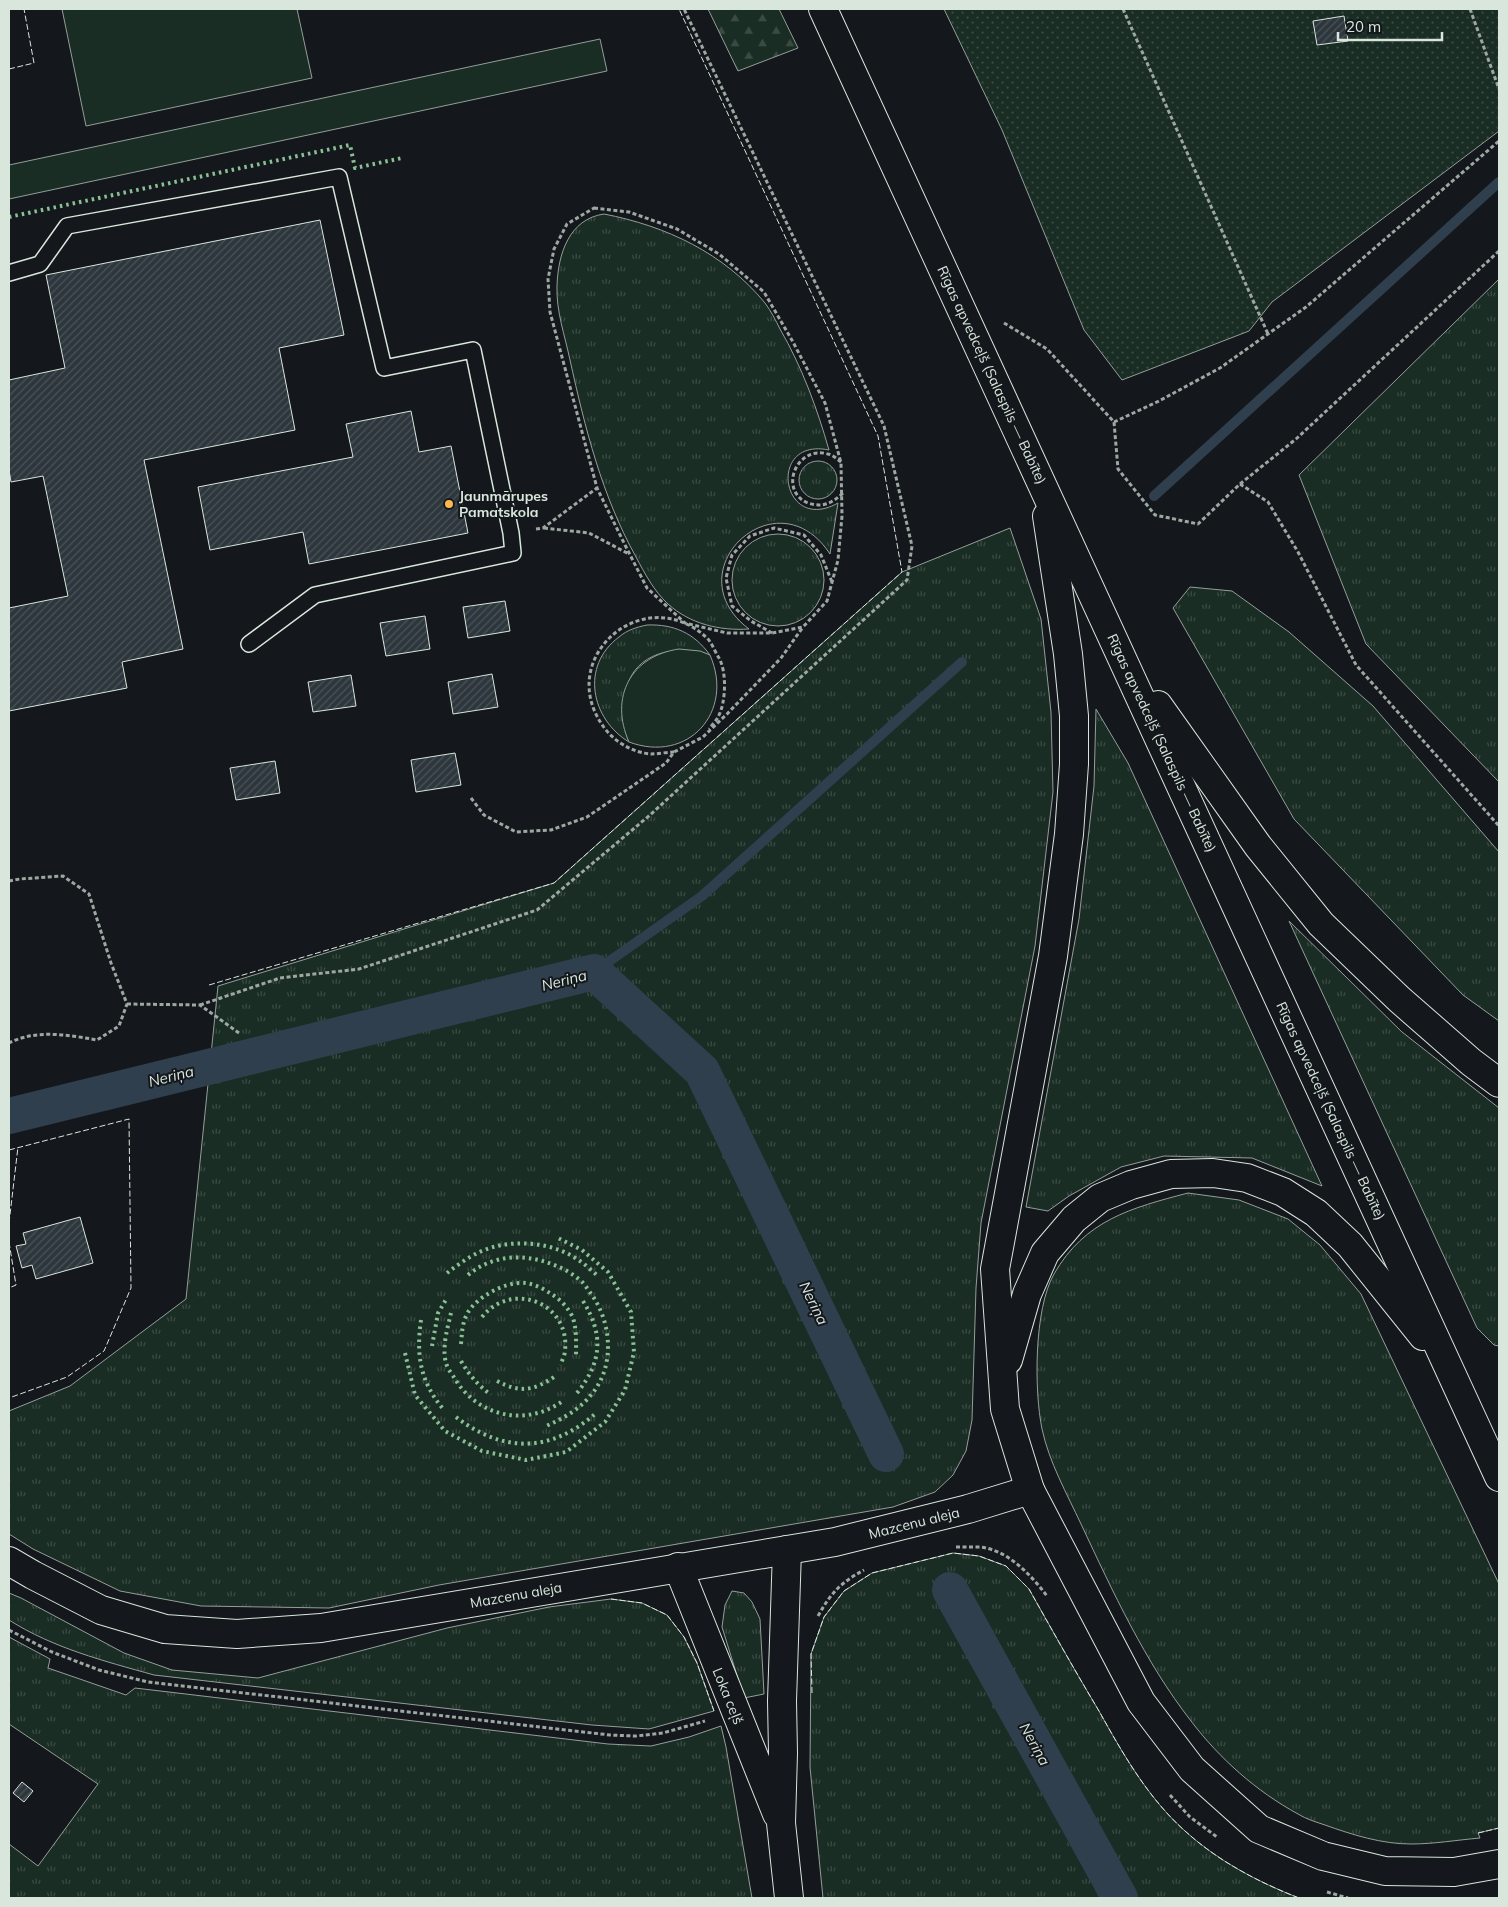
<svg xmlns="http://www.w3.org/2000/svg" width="1508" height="1907" viewBox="0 0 1508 1907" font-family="Mulish,sans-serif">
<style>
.grass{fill:url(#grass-tufts);stroke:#939e99}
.forest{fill:url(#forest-firs);stroke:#939e99}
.park{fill:#1a2d24;stroke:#939e99}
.garden{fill:url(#garden-dots);stroke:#939e99}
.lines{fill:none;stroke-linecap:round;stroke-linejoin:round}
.stream{stroke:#2f3f4d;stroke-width:10}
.canal{stroke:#2f3f4d;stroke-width:36}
.building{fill:url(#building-hatch);stroke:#d8e6dc}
.service-casing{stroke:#d8e6dc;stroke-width:18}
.secondary-casing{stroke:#d8e6dc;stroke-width:30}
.primary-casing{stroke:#d8e6dc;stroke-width:30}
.trunk-casing{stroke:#d8e6dc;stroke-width:30}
.path{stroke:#9da8a2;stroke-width:3;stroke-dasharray:4 2.5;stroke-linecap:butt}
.service{stroke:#14181c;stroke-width:15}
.secondary{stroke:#14181c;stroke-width:28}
.primary{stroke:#14181c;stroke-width:28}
.trunk{stroke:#14181c;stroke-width:28}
.hedge{stroke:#8ac095;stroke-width:4;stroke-dasharray:2.5 4;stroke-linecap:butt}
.fence{stroke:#d8e6dc;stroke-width:1;stroke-dasharray:6 2.5;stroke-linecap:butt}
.poi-dot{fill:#ffb74d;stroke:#14181c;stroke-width:2}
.labels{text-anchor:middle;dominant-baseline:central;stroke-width:4;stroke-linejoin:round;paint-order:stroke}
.street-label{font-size:14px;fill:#d8e6dc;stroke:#14181c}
.poi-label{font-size:14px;font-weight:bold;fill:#d8e6dc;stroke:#14181c;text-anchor:start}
.water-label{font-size:15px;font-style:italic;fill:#d8e6dc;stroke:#14181c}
</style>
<defs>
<pattern id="grass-tufts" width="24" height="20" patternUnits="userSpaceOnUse" patternTransform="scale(1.25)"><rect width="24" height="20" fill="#1a2d24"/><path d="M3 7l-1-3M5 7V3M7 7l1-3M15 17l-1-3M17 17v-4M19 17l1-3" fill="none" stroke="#3b4b43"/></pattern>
<pattern id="forest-firs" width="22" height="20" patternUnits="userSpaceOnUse" patternTransform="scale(1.25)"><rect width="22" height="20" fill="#1a2d24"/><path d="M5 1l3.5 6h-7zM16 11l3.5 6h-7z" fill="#3b4b43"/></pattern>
<pattern id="garden-dots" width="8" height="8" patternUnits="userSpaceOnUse" patternTransform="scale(1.25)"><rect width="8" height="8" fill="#1a2d24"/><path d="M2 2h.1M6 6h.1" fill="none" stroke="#3b4b43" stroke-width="1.8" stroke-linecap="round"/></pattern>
<pattern id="building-hatch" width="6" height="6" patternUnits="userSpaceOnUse" patternTransform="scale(1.25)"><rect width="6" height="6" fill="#2c363c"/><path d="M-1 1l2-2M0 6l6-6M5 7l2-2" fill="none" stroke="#4a5358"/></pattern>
</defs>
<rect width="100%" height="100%" fill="#14181c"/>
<!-- grass -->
<g class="grass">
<path d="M604,214C666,226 724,253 765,303C771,311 776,321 780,329C802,367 817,408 829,450C766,437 781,535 838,503L830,554C777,473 672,571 749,629C720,631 690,624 668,604C654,591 645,574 636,557C602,496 585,428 570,360C565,336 556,311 557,286C558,254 569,219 604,214Z"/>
<path d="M1499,279V782L1366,644L1299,475Z"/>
<circle cx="818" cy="480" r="19"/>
<path d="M1010,528L1041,619L1051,712L1053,792L1035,946L981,1223L976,1288L972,1420L966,1451L953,1475L935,1492L893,1507L439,1585L329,1608L201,1606L120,1591L33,1549L9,1534V1411L70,1386L186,1299L218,986L554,883L902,572Z"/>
<circle cx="778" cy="580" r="46"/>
<path d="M1190,587L1232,591L1289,632L1373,706L1499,852V1021L1463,995L1294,819L1173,608Z"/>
<path d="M647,625C674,624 694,633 710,655C682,645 641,650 629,681C626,688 627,700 626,708C625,720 624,730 629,742C591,719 580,666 619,637C627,630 637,627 647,625Z"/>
<path d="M1096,709L1128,763L1322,1186L1252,1158L1164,1156L1121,1167L1069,1196L1048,1211L1026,1207L1079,919L1094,786Z"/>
<path d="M1289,921L1402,1032L1499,1108V1346L1494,1345L1477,1328Z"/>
<path d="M1188,1193L1239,1200L1288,1219L1320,1245L1361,1294L1499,1584V1828L1478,1833L1480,1838C1457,1840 1434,1844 1411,1844C1382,1844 1353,1835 1325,1825C1316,1822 1306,1819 1298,1814C1256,1791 1220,1759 1191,1721C1145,1662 1113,1592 1081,1524C1067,1494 1049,1462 1042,1429C1034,1390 1034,1309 1054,1274C1085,1220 1131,1208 1188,1193Z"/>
<path d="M953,1553L979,1556L1006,1566L1029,1589C1052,1630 1075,1671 1099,1711C1123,1754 1148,1798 1185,1831C1218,1861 1258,1882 1299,1898H823L810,1767L811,1654L824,1617L844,1591L872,1573Z"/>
<path d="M732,1591L744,1593L752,1602L760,1619L764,1694L744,1698L722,1627L725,1605Z"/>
<path d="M9,1593L21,1598L124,1653L172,1670L258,1678L447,1628L549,1607L611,1599L642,1603L667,1615L684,1637L697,1663L714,1711L649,1729L592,1725L154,1675C104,1661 53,1648 9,1620Z"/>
<path d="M9,1637L50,1659L48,1668L126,1695L135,1688L608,1744L651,1746L689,1737L721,1726L726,1747L752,1898H9V1844L38,1866L98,1784L9,1724Z"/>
</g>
<!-- forest -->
<path class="forest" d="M708,9H779L798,48L738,71Z"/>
<!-- park -->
<g class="park">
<path d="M62,9H297L312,78L86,126Z"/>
<path d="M600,39L607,71L9,199V165Z"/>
<path d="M679,649L700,651L710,655C735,712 688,764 629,742C609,697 631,656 679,649Z"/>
</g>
<!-- garden -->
<path class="garden" d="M944,9H1499V131L1272,302L1249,331L1122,380L1084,330L1002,130Z"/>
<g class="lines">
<!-- stream -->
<g class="stream">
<path d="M1154,496L1499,182"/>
<path d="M594,972L702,896L962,662"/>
</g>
<!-- canal -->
<g class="canal">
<path d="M9,1116L594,972L702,1071L886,1454"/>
<path d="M950,1590L1120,1898"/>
</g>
</g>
<!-- building -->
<g class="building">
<path d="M1344,16L1348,41L1317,45L1313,21Z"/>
<path d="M320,220L344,335L279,348L295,430L144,460L183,649L122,662L127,688L9,711V608L68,596L43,476L11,482L9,470V380L65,368L46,275Z"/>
<path d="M411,411L419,452L451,446L468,533L309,564L303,532L210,550L198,487L353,457L346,424Z"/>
<path d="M505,601L510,631L468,638L463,607Z"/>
<path d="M425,616L430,649L386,656L380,623Z"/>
<path d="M492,674L498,707L453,714L448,682Z"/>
<path d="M351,675L356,706L313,712L308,682Z"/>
<path d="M455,753L461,785L416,792L411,760Z"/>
<path d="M275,761L280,793L236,800L230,768Z"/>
<path d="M80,1217L93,1263L36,1279L32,1265L22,1268L16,1246L26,1244L23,1233Z"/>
<path d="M22,1782L33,1791L24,1802L13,1793Z"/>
</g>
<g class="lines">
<!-- service casing -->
<g class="service-casing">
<path id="service" d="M9,273L40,264L67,226L339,177L384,368L473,350L511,533L513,553L315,595L249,644"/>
</g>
<!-- secondary casing -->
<g class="secondary-casing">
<g id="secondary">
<path d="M787,1550L782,1701L783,1753L781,1823L789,1898"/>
<path d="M9,1561L33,1575L101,1610L165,1629L237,1634L321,1628L835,1542L968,1509L1030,1490"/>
<path d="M678,1567L777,1814"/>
</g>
</g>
<!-- primary casing -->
<g class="primary-casing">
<path id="primary" d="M1030,1490L1141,1702L1192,1769L1259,1829L1323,1856L1385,1871L1454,1872L1499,1864"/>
</g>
<!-- trunk casing -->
<g class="trunk-casing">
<g id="trunk">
<path d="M823,9L1499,1477"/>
<path d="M1158,705L1258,846L1321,924L1399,999L1471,1062L1499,1083"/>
<path d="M1008,1360L1027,1294L1045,1253L1074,1219L1100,1198L1131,1185L1171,1174L1213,1173L1247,1178L1283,1192L1316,1213L1350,1245L1423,1336"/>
<path d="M1030,1490L1005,1409L995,1269L1053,956L1069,834L1074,764V716L1068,654L1047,516"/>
</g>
</g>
<!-- path -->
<g class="path">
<path d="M1123,9L1268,334"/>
<path d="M1470,9L1499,89"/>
<path d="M594,208L629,212L677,229L719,254L764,292L793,342L825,403L841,463L842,516L838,560L827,601L803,627L772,633H727L685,623L647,588L625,545L597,488L550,312L548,279L554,249L567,224Z"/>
<path d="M1004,323L1047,349L1114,422L1118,469L1155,515L1198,524L1240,484L1296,439L1499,251"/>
<path d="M1114,422L1159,401L1220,368L1306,307L1499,141"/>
<path d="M841,462C837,459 833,455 828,454C796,445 778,491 808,503C823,508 832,503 843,493"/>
<path d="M1240,484L1268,502L1298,552L1356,665L1499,826"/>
<path d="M544,528L589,533L629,554"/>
<path d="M536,529L543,528L597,488"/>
<path d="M772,633L751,621L732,606L726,578L732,555L750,536L774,528L804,535L821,555L832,582"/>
<path d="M674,752C667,752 658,754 651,754C633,753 613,741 603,726C554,657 645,580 707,638C712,643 715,652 719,658C727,672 726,703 718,717C716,721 712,725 709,729"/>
<path d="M471,798L484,815L516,832L551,830L587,817L666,763L674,752L703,737L727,714L781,658L803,627"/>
<path d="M9,881L20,879L63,876L89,894L111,963L127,1004L119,1026L97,1040C69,1035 36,1029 9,1043"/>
<path d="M127,1004L200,1005L239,1033"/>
<path d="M200,1005L280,978L359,969L537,910L650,815L907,580L912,546L884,426L684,9"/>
<path d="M956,1547C964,1547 972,1547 980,1547C1008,1550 1031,1575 1047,1596"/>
<path d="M818,1616C831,1593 840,1583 864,1570"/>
<path d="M9,1630L52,1652L99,1670L148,1682L610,1735L636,1736L663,1733L705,1721"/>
<path d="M1170,1795L1190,1817L1217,1837"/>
<path d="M1327,1892L1348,1898"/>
</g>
<!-- service -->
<use href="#service" class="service"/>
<!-- secondary -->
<use href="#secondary" class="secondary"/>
<!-- primary -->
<use href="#primary" class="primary"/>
<!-- trunk -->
<use href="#trunk" class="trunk"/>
<!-- hedge -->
<g class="hedge">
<path d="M9,217L350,145L355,168L402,158"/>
<path d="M447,1273C460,1263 474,1253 490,1248C519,1239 555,1243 580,1261C586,1265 592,1271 598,1276"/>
<path d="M468,1275C489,1258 513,1254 539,1260C554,1264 568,1270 580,1280C585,1284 588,1290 592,1295C612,1324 615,1367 591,1395C579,1410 562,1419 544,1427"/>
<path d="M451,1313C447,1330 441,1350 447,1366C449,1371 453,1375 455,1379C479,1418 528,1427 564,1400"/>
<path d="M482,1317C512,1280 570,1303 565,1350C565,1355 562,1361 560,1365"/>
<path d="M421,1320C416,1355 420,1382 444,1410"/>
<path d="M461,1344C462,1333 462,1324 467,1314C476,1297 506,1281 525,1283C536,1284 545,1290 553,1295C562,1301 569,1309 573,1318C577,1331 576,1344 576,1357"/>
<path d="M432,1346L438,1313L447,1298"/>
<path d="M405,1353L415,1395L445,1431L482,1451L526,1460L566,1452L605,1422L625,1390L634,1352L631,1312L608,1272L582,1250L556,1237"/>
<path d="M461,1361C469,1375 478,1385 491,1395"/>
<path d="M497,1381C520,1393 533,1391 554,1377"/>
<path d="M577,1393C602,1362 604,1335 583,1301"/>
<path d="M456,1417C503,1453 550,1453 595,1414"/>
</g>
<!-- fence -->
<g class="fence">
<path d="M9,69L34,63L24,9"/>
<path d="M209,985L554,883L902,572L878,436L679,9"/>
<path d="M9,1150L129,1119L131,1288L104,1351L67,1377L9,1398"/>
<path d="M9,1223L18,1147"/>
<path d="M9,1242L16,1285L9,1288"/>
<path d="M611,1599L642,1603L667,1615L684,1637L697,1663L714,1711"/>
<path d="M812,1693L811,1654L824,1617L844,1591L872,1573L953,1553L979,1556L1006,1566L1029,1589C1052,1630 1075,1671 1099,1711C1123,1754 1148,1798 1185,1831C1218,1861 1258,1882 1299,1898"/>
<path d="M1478,1833L1499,1828"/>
</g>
</g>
<!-- markers -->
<circle class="poi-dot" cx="449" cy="504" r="5"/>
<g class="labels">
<!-- street labels -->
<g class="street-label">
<text transform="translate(992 375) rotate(65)">Rīgas apvedceļš (Salaspils — Babīte)</text>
<text transform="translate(1162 743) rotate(65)">Rīgas apvedceļš (Salaspils — Babīte)</text>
<text transform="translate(1331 1111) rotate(65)">Rīgas apvedceļš (Salaspils — Babīte)</text>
<text transform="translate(914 1523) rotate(-14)">Mazcenu aleja</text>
<text transform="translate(516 1595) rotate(-10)">Mazcenu aleja</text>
<text transform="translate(728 1696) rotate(68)">Loka ceļš</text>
</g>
<!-- poi labels -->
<g class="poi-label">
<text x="459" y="496">Jaunmārupes<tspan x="459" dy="16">Pamatskola</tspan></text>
</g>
<!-- water labels -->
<g class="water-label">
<text transform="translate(564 980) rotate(-14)">Neriņa</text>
<text transform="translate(171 1076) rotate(-14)">Neriņa</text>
<text transform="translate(814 1303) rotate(64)">Neriņa</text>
<text transform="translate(1035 1744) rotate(61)">Neriņa</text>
</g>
</g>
<!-- border -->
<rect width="1508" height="1907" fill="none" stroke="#d8e6dc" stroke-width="20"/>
<!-- scale -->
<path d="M1338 32v8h104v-8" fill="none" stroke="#d8e6dc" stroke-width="2.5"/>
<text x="1346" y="32" font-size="15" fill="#d8e6dc" stroke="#14181c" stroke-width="4" paint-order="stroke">20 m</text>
</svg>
